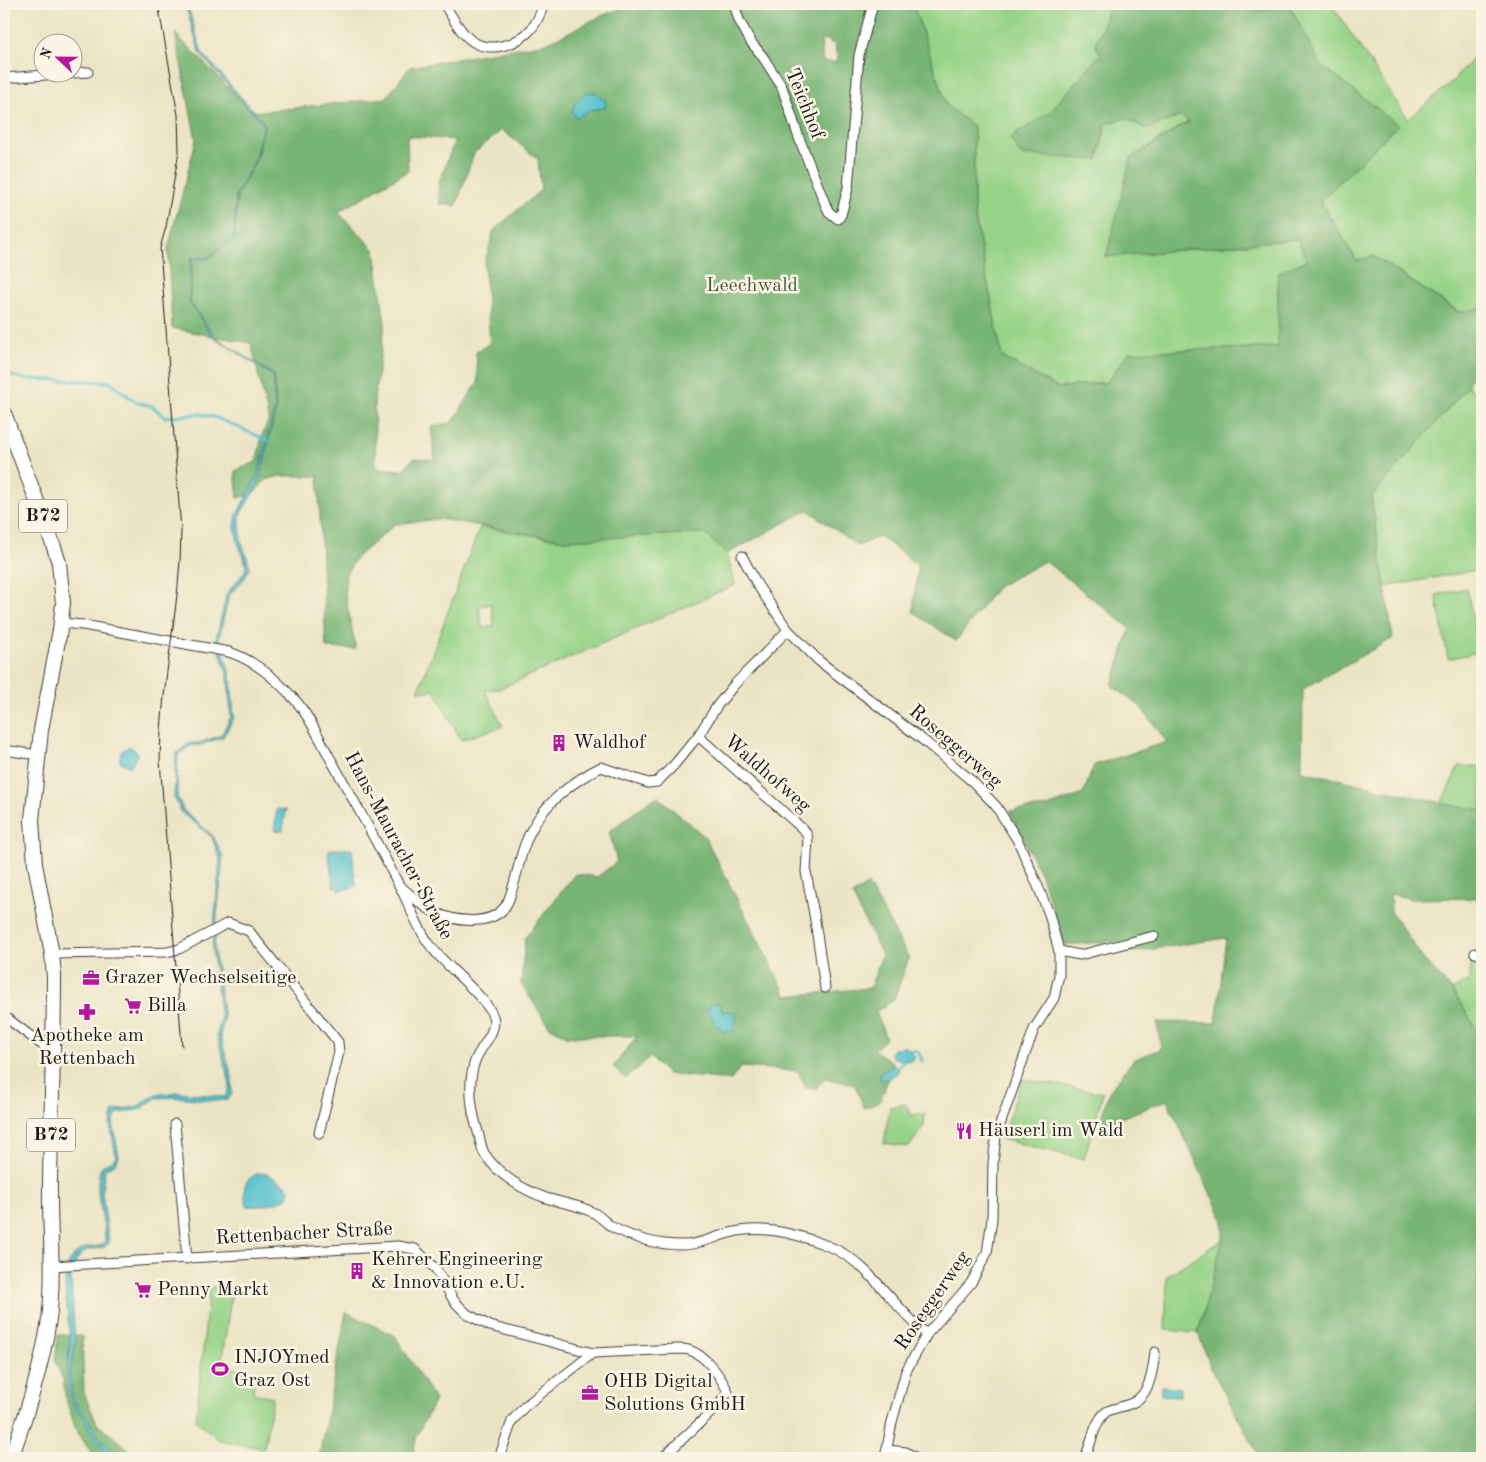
<svg xmlns="http://www.w3.org/2000/svg" width="1486" height="1462" viewBox="0 0 1486 1462" font-family="'Old Standard TT',serif">
<style>
.green{fill:#96d388;stroke:#597852;fill-rule:evenodd}
.forest{fill:#78b574;stroke:#4a6848;fill-rule:evenodd}
.water{fill:#54c1cd;stroke:#386e74}
.lines{fill:none;stroke-linecap:round;stroke-linejoin:round}
.stream{stroke:#54c1cd;stroke-width:3}
.minor-casing{stroke:#3b3a35;stroke-width:11}
.primary-casing{stroke:#3b3a35;stroke-width:16}
.minor{stroke:#fff;stroke-width:9}
.primary{stroke:#fff;stroke-width:14}
.tram{stroke:#1c1c1c;stroke-width:1}
.labels{text-anchor:middle;dominant-baseline:central;stroke-width:5;stroke-linejoin:round;paint-order:stroke}
.shield{fill:#fcf5e5;stroke:#5f5d58;stroke-width:1}
.shield-label{font-size:19px;font-weight:bold;fill:#1c1c1c}
.street-label{font-size:20px;fill:#1c1c1c;stroke:#fcf5e5}
.park-label{font-size:20px;fill:#475c42;stroke:#fcf5e5}
.poi-label{font-size:20px;fill:#1c1c1c;stroke:#fcf5e5;text-anchor:start}
</style>
<rect width="100%" height="100%" fill="#fcf5e5"/>
<filter id="ink" filterUnits="userSpaceOnUse"><feTurbulence type="fractalNoise" baseFrequency=".02" numOctaves="2"/><feDisplacementMap in="SourceGraphic" scale="10" xChannelSelector="R" yChannelSelector="G"/><feConvolveMatrix kernelMatrix="1 2 1 2 8 2 1 2 1" color-interpolation-filters="sRGB"/></filter>
<filter id="wash" filterUnits="userSpaceOnUse"><feTurbulence type="fractalNoise" baseFrequency=".0096" numOctaves="4" result="noise"/><feDisplacementMap in="SourceGraphic" scale="20" xChannelSelector="R" yChannelSelector="G"/><feGaussianBlur stdDeviation="1.12" result="paint"/><feColorMatrix in="noise" values="0 0 0 0 0 0 0 0 0 0 0 0 0 0 0 0 0 1.4 0 .05"/><feComposite in="paint" operator="in"/></filter>
<g filter="url(#wash)">
<rect width="100%" height="100%" fill="#ebe4c4"/>
<!-- green -->
<g class="green">
<path d="M913,4H1109L1103,27L1095,44L1101,54L1049,114L1010,138L1106,124L1125,118L1147,129L1181,116L1189,121L1131,158L1107,257L1297,239L1307,260L1278,273L1279,347L1129,352L1107,382L1058,388L1002,357L974,212V127L947,106Z"/>
<path d="M1289,4H1331L1408,119L1451,83L1482,47V308L1459,312L1374,256L1357,261L1320,201L1398,125L1319,64Z"/>
<path d="M1468,386L1482,400V569L1385,587L1371,497Z"/>
<path d="M480,527L565,540L705,533L727,554L735,585L499,689L485,690L503,726L461,740L435,691H418ZM491,604L494,626L482,628L479,606Z"/>
<path d="M1467,588L1479,652L1448,659L1436,595Z"/>
<path d="M1459,766L1482,767V810L1460,807L1441,803Z"/>
<path d="M1472,956L1482,969V1037L1452,990L1469,980Z"/>
<path d="M1022,1079L1103,1093L1084,1159L1001,1139Z"/>
<path d="M905,1104L912,1115L925,1113L924,1126L909,1147L884,1143L890,1107Z"/>
<path d="M1223,1239L1198,1333L1165,1330L1167,1276Z"/>
<path d="M209,1287H228L231,1297L221,1366L256,1372L253,1393L273,1397L264,1449L219,1440L196,1420Z"/>
</g>
<!-- forest -->
<g class="forest">
<path d="M633,4H748L768,7L771,4H913L947,106L974,127V212L1002,357L1058,388L1107,382L1129,352L1278,347V273L1307,260L1297,239L1106,257L1131,158L1189,122L1181,116L1147,129L1125,118L1106,124L1098,160L1021,155L1010,138L1049,113L1101,54L1095,44L1103,27L1109,4H1289L1320,64L1398,125L1320,201L1357,261L1373,256L1458,312L1482,308V346L1479,349L1468,386L1371,497L1393,638L1303,689L1302,771L1460,807L1482,810V898L1412,899L1390,894L1391,912L1424,960L1452,990L1482,1037V1411L1476,1408L1482,1420V1458H1260L1211,1368L1198,1333L1223,1239V1220L1167,1100L1098,1127L1109,1092L1133,1060L1161,1049L1157,1022L1216,1023L1226,938L1126,953L1117,941L1065,945L1041,875L1010,811L1047,807L1083,794L1094,765L1167,742L1140,706L1112,686L1130,628L1045,561L997,587L956,641L913,612L918,566L880,536L858,546L808,510L727,554L704,533L565,540L439,519L395,524L356,558L346,574L345,594L356,649L326,648L318,476H280L266,480L252,495L261,475L276,408L274,375L256,363L251,343L214,336L190,302L192,259L205,258H191L189,302L212,336L172,328L168,249L196,140L175,33L264,124L254,162L236,195L234,237L211,255L235,238L237,195L255,163L265,124L248,105L256,112L386,98L410,67L547,43L601,16ZM821,40H830V43H835L837,62H823ZM502,130L538,159L541,190L494,230L484,265L490,343L476,352L478,382L452,423L431,426L435,460L414,458L402,470L376,468L374,399L385,324L375,250L338,212L408,171L407,136L455,140L438,184L440,204L456,206L474,153Z"/>
<path d="M256,365L273,375L275,408L258,475L248,495L238,498L235,471L256,462L263,433L269,420Z"/>
<path d="M657,796L705,837L787,996L870,988L882,955L852,895L868,884L909,958L893,1001L876,1011L886,1039L874,1050L894,1063L880,1102L864,1108L855,1085L825,1078L815,1089L806,1088L798,1071L741,1067L731,1080L667,1074L650,1057L626,1079L613,1067L637,1036H567L549,1026L521,984L525,938L575,874L597,877L617,862L609,831ZM715,1003L722,1008L723,1012L730,1011L734,1025L720,1028L708,1008Z"/>
<path d="M346,1312L395,1336L435,1400L417,1435L412,1458H319Z"/>
<path d="M58,1335H70L68,1365L73,1405L83,1416L92,1433L114,1458H95L76,1430L65,1396L63,1379L55,1362Z"/>
<path d="M74,1336H82L84,1393L97,1424L140,1458H119L95,1433L87,1416L77,1406L72,1396L70,1377Z"/>
</g>
<!-- water -->
<g class="water">
<path d="M185,4H187L202,53L265,124L255,163L237,195L235,238L207,259H192L190,302L215,337L274,375L276,408L261,475L255,489L240,515L241,540L250,567L244,579L229,595L219,638L231,677L234,718L223,737L200,745L191,746L178,754L177,796L184,811L213,836L223,857L214,948L224,1019L220,1035L232,1077V1094L228,1100L217,1101L176,1097L156,1098L141,1109L117,1114L113,1123L119,1157L116,1163L105,1169L102,1192L109,1243L105,1247L88,1250L79,1256L71,1273L75,1343L70,1377L72,1396L77,1406L87,1416L95,1433L119,1458H114C107,1450 97,1442 91,1433C88,1428 87,1421 83,1416C80,1412 75,1409 73,1404C62,1385 71,1361 70,1341C70,1319 58,1276 72,1258C85,1242 95,1250 105,1243C106,1219 91,1189 102,1166L112,1161L116,1156L110,1124L114,1111L138,1106L155,1095L177,1092L226,1097L230,1085L217,1035L221,1018L212,948L220,859L212,837L182,813L174,797L176,754L189,743H199L219,736L223,732L231,717L228,677L216,639L227,593L244,573L246,567L244,557L238,543L235,527L237,514L258,475L275,408L273,376L212,336L189,302L191,257L207,258L234,237L236,195L254,162L264,125L200,54Z"/>
<path d="M594,92L606,101L605,108L590,110L577,118L572,112L575,104L585,93Z"/>
<path d="M129,746L136,751L138,754L130,767L119,761L121,752Z"/>
<path d="M277,809L286,810L283,831L274,830Z"/>
<path d="M330,849H352L356,886L339,891V886L334,887L328,853Z"/>
<path d="M715,1003H719L723,1012L730,1011L737,1014L734,1030L724,1033L707,1012L708,1008Z"/>
<path d="M905,1046L915,1057L912,1061H905L892,1057L891,1052L893,1049Z"/>
<path d="M893,1066L899,1068L897,1073L885,1080L879,1079L881,1073Z"/>
<path d="M259,1173L268,1174L287,1186L290,1189L288,1198C274,1203 262,1208 247,1206C243,1188 242,1180 259,1173Z"/>
<path d="M1161,1386L1180,1388V1396L1161,1395Z"/>
</g>
<g class="lines">
<!-- stream -->
<g class="stream">
<path d="M4,374L26,379L110,382L136,402L152,406L165,417L200,414L217,418L267,440"/>
<path d="M910,1050C918,1050 920,1054 922,1061"/>
<path d="M898,1067L903,1061"/>
</g>
</g>
</g>
<g filter="url(#ink)">
<g class="lines">
<!-- minor casing -->
<g class="minor-casing">
<g id="minor">
<path d="M444,4C452,16 460,33 472,41C491,54 519,44 532,28C538,21 541,12 544,4"/>
<path d="M734,4L739,20L751,42L763,57L782,87L799,138L826,206L829,212L838,219L841,215L848,188L859,55L873,4"/>
<path d="M1415,4H1416"/>
<path d="M4,78L88,72"/>
<path d="M742,556L758,586L788,630L819,661L923,740L973,782L996,806L1018,841L1037,884L1049,914L1059,951V975L1054,998L1034,1029L996,1136L993,1163L992,1219L987,1253L971,1283L927,1334L906,1371L892,1422L885,1458"/>
<path d="M61,623L83,625L229,652C256,661 277,680 296,701C310,717 320,740 330,758C355,802 379,846 402,891C411,909 418,929 430,945C443,965 493,1001 494,1021C494,1036 480,1047 475,1061C467,1084 471,1109 478,1132C480,1139 481,1147 484,1153C498,1175 523,1190 546,1198C562,1203 580,1205 594,1213C601,1217 606,1223 612,1227C633,1238 658,1245 682,1245C699,1245 714,1237 730,1233C762,1224 798,1234 828,1246C870,1262 892,1307 927,1334"/>
<path d="M698,736L805,831L808,838L806,872L814,914L825,988"/>
<path d="M4,750L38,755"/>
<path d="M401,887C411,895 421,905 432,911C454,922 498,929 509,899C518,875 520,849 533,827C547,801 575,780 601,767L648,783L657,782L674,765L698,736L717,706L734,685L788,630"/>
<path d="M1059,951L1080,955L1154,936"/>
<path d="M1475,953L1482,955"/>
<path d="M52,954L167,952L179,949L228,923L249,931L338,1042L339,1052L319,1133"/>
<path d="M4,1016L45,1047H53"/>
<path d="M175,1124L187,1259"/>
<path d="M51,1266L398,1246L415,1249L436,1269L454,1301L467,1314L490,1326L593,1353L677,1349C680,1349 685,1349 689,1350C706,1355 721,1377 728,1392L719,1405L662,1458"/>
<path d="M888,1450L906,1452L916,1458"/>
<path d="M499,1458L512,1421L525,1406L593,1353"/>
<path d="M1085,1458C1091,1445 1094,1422 1106,1412C1112,1408 1124,1407 1132,1403C1150,1395 1153,1370 1155,1352"/>
</g>
</g>
<!-- primary casing -->
<g class="primary-casing">
<path id="primary" d="M4,413L54,547L59,563L63,603L60,630L41,730L32,820L35,864L52,954L54,976C54,1045 51,1113 50,1182C49,1227 55,1274 49,1319C43,1364 26,1415 11,1458"/>
</g>
<!-- minor -->
<use href="#minor" class="minor"/>
<!-- primary -->
<use href="#primary" class="primary"/>
<!-- tram -->
<path class="tram" d="M158,4L178,115L179,151L166,227L160,248L181,531C181,608 160,683 160,761L182,1046"/>
</g>
</g>
<!-- icons -->
<defs>
<g id="building-bare" transform="scale(1.35)"><path d="M-4-6H4V6H1V3H-1V6H-4ZM-2.5-4.3h1.7v1.8h-1.7ZM.8-4.3h1.7v1.8H.8ZM-2.5-1h1.7V.8h-1.7ZM.8-1h1.7V.8H.8Z" fill="#b5179e" stroke="#fcf5e5" stroke-width="2.5" paint-order="stroke"/></g>
<g id="office-bare" transform="scale(1.35)"><path d="M-6-3h4V-5.5h4V-3h4V5H-6ZM-1-4.5V-3h2v-1.5ZM-6 0V1H6V0Z" fill="#b5179e" stroke="#fcf5e5" stroke-width="2.5" paint-order="stroke"/></g>
<g id="supermarket-bare" transform="scale(1.35)"><path d="M-6-5.5h2.5l.6 2H6L4.5 2H-2.5L-4.4-4H-6ZM-1.5 3.2a1.3 1.3 0 1 0 .1 0ZM3 3.2a1.3 1.3 0 1 0 .1 0Z" fill="#b5179e" stroke="#fcf5e5" stroke-width="2.5" paint-order="stroke"/></g>
<g id="pharmacy-bare" transform="scale(1.35)"><path d="M-2-6h4v4h4v4h-4v4h-4v-4h-4v-4h4Z" fill="#b5179e" stroke="#fcf5e5" stroke-width="2.5" paint-order="stroke"/></g>
<g id="restaurant-bare" transform="scale(1.35)"><path d="M-5-6h1v4h1v-4h1v4h1v-4h1v5L-1.5 .5V6h-2V.5L-5-1ZM5-6V6H3V1.5H1.5Q1.5-4 5-6Z" fill="#b5179e" stroke="#fcf5e5" stroke-width="2.5" paint-order="stroke"/></g>
<g id="stadium-bare" transform="scale(1.35)"><path d="M0-5a6.5 5 0 1 0 0 10a6.5 5 0 1 0 0-10ZM-3.5-1.8h7v3.6h-7Z" fill="#b5179e" stroke="#fcf5e5" stroke-width="2.5" paint-order="stroke"/></g>
</defs>
<g fill-rule="evenodd">
<use href="#building-bare" x="559" y="743"/>
<use href="#office-bare" x="91" y="978"/>
<use href="#supermarket-bare" x="133" y="1006"/>
<use href="#pharmacy-bare" x="87" y="1012"/>
<use href="#restaurant-bare" x="964" y="1131"/>
<use href="#building-bare" x="357" y="1271"/>
<use href="#supermarket-bare" x="143" y="1290"/>
<use href="#stadium-bare" x="220" y="1369"/>
<use href="#office-bare" x="590" y="1393"/>
</g>
<g class="labels">
<!-- shield labels -->
<g class="shield">
<rect x="19" y="499.5" width="48" height="33" rx="4"/>
<rect x="27" y="1118.5" width="48" height="33" rx="4"/>
</g>
<g class="shield-label">
<text x="43" y="516">B72</text>
<text x="51" y="1135">B72</text>
</g>
<!-- street labels -->
<g class="street-label">
<text transform="translate(804 104) rotate(68)">Teichhof</text>
<text transform="translate(955 747) rotate(41)">Roseggerweg</text>
<text transform="translate(767 774) rotate(41)">Waldhofweg</text>
<text transform="translate(398 846) rotate(62)">Hans-Mauracher-Straße</text>
<text transform="translate(304 1234) rotate(-3)">Rettenbacher Straße</text>
<text transform="translate(933 1301) rotate(-55)">Roseggerweg</text>
</g>
<!-- park labels -->
<g class="park-label">
<text x="752" y="286">Leechwald</text>
</g>
<!-- poi labels -->
<g class="poi-label">
<text x="573" y="743">Waldhof</text>
<text x="105" y="978">Grazer Wechselseitige</text>
<text x="147" y="1006">Billa</text>
<text x="87" y="1036" text-anchor="middle">Apotheke am<tspan x="87" dy="23">Rettenbach</tspan></text>
<text x="978" y="1131">Häuserl im Wald</text>
<text x="371" y="1260">Kehrer Engineering<tspan x="371" dy="23">&amp; Innovation e.U.</tspan></text>
<text x="157" y="1290">Penny Markt</text>
<text x="234" y="1358">INJOYmed<tspan x="234" dy="23">Graz Ost</tspan></text>
<text x="604" y="1382">OHB Digital<tspan x="604" dy="23">Solutions GmbH</tspan></text>
</g>
</g>
<!-- margin -->
<rect width="1486" height="1462" fill="none" stroke="#fcf5e5" stroke-width="20"/>
<!-- north arrow -->
<g transform="translate(58 58) rotate(292)"><circle r="24" fill="#fcf5e5" stroke="#a29e95"/>
<path d="M0-4L9 19L0 12L-9 19Z" fill="#b5179e"/>
<text y="-8" font-size="14" font-weight="bold" text-anchor="middle" fill="#1c1c1c">N</text>
</g>
</svg>
